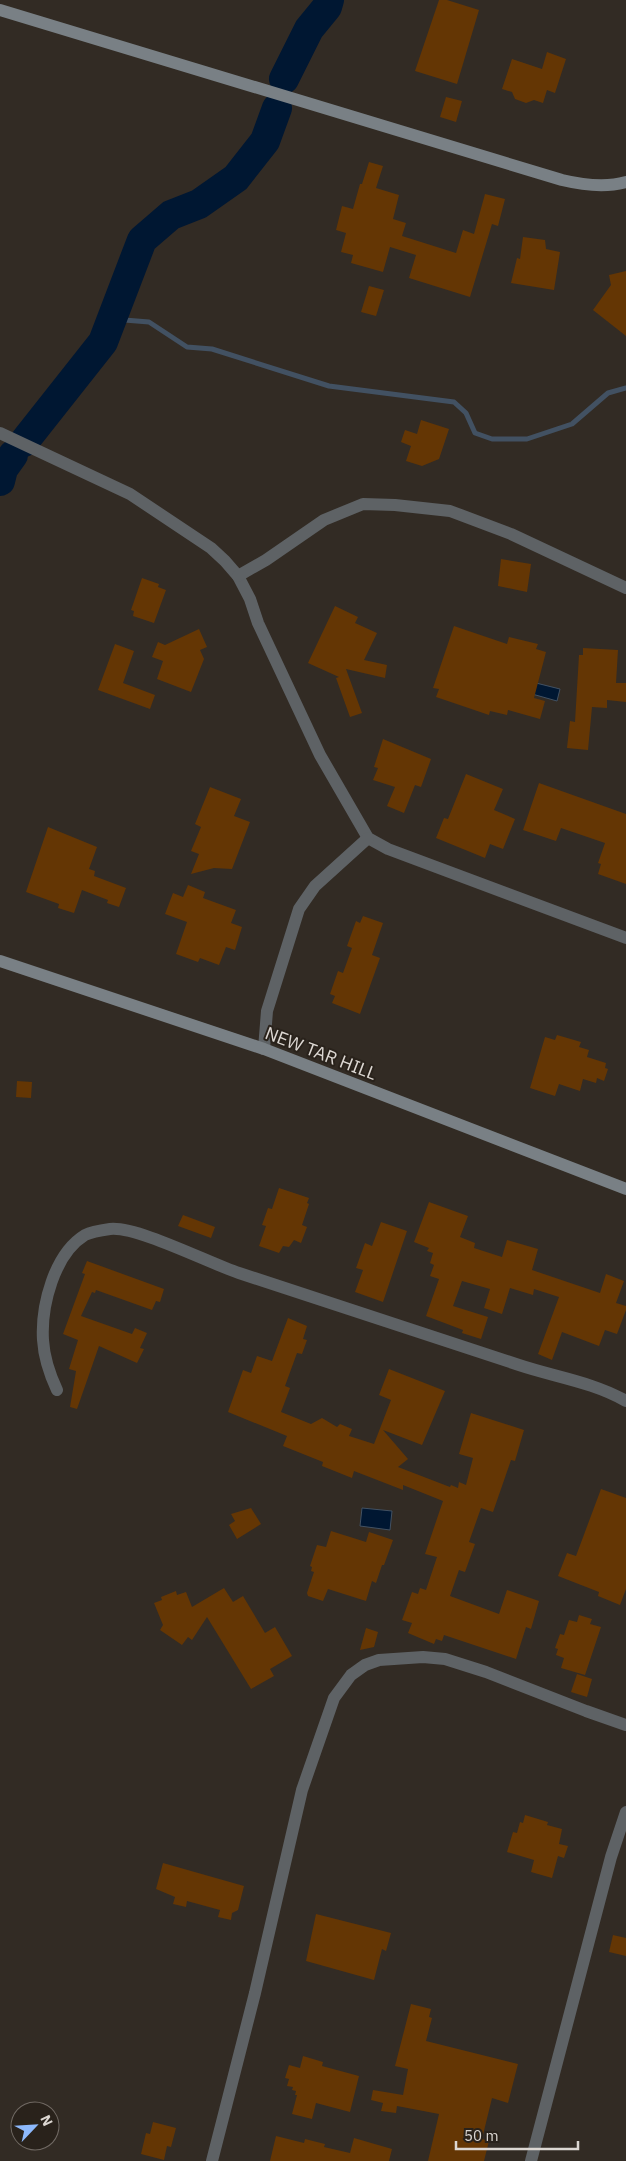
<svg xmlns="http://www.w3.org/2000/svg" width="626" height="2161" viewBox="0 0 626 2161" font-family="'IBM Plex Sans',sans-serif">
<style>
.water{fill:#001732;stroke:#425162}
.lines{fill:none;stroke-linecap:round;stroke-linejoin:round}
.stream{stroke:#425162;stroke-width:5}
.river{stroke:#001732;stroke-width:30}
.building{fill:#643604}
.street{stroke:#5e6265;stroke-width:12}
.secondary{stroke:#798085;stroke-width:12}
.labels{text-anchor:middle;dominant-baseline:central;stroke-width:4;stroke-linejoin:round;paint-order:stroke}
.street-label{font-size:18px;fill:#dcd7d2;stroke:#29221b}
</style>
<rect width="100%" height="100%" fill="#322b24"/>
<!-- water -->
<g class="water">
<path d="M536,683L560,689L557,701L532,694Z"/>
<path d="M362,1508L392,1511L390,1530L360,1526Z"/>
</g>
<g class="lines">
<!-- stream -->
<path class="stream" d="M112,319L149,322L187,347L212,349L329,386L454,402L466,413L475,433L492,439H527L572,424L608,393L626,388"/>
<!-- river -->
<g class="river">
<path d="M284,79L309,29L327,7L329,0"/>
<path d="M24,442L103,342L142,240L171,215L199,204L236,178L265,141L277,108"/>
<path d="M0,481L3,469L13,455"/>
</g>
</g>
<!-- building -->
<g class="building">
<path d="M439,0H447L479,10L457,84L415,71Z"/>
<path d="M547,52L566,59L555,93L547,90L543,103L534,100L526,103L515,99L512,92L502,89L512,59L542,69Z"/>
<path d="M446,97L462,101L456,122L440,117Z"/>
<path d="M369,162L383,166L376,188L399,195L393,219L406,223L402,236L456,253L463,230L474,234L485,194L505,199L498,226L492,224L470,297L409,278L416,255L390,247L383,272L351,263L353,255L341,252L346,233L336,230L342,206L353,209L360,184H362Z"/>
<path d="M523,237L545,240L546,249L560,252L554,290L511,283L517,258L520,259Z"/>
<path d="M626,271V336L593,310L611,285L609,275Z"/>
<path d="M369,286L384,290L376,316L361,312Z"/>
<path d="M421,420L449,429L439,459L422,466L406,461L411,446L401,442L405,430L417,434Z"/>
<path d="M501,559L531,564L527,592L498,586Z"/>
<path d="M142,578L159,584L158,587L166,590L154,623L133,616L134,611L131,610Z"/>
<path d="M335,606L358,617L355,623L377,633L364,660L387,665L385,678L346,669L362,713L350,717L336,678L339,677L308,663Z"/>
<path d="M454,626L507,644L509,637L538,644L536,649L546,652L534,698L545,701L540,719L508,710L507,715L490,711L489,715L436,697L439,689L433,688Z"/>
<path d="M199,629L207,647L200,650L204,659L191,692L157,679L163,661L152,657L158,642L165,645Z"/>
<path d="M115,644L134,651L123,683L155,695L150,709L98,690Z"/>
<path d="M583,648L618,650L616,683H626V702L607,700V708L592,707L588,750L567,748L570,721L575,722L579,655H583Z"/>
<path d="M383,739L431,759L421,787L415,785L404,813L387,806L395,787L373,780L378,768L374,767Z"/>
<path d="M466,774L503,789L494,810L515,819L503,849L490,844L485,858L436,838L444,818L448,819Z"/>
<path d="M539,783L626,814V884L598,874L601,864L598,863L605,843L561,828L556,841L523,830Z"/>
<path d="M210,787L241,799L234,816L250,822L232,869L214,868L191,874L199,854L191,851L201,827L195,824Z"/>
<path d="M48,827L97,847L89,869L95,871L94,876L126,888L119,907L107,903L108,900L82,890L74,913L58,908L59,904L26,892Z"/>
<path d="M188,885L205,892L203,898L236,910L231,923L242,927L235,950L226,947L219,965L200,958L198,962L176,954L187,922L165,914L173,893L183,897Z"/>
<path d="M363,916L383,923L372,955L380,958L360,1014L332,1003L335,996L330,994L338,971L343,973L352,948L347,946L356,921L360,923Z"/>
<path d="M557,1035L581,1042L579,1047L589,1050L587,1057L606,1063L605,1068L608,1069L604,1081L597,1078L596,1083L583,1079L580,1091L559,1084L555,1096L530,1088L545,1037L555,1040Z"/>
<path d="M17,1081L32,1082L31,1098L16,1097Z"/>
<path d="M279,1188L309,1198L307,1203L309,1204L302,1225L307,1227L301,1243L294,1240L289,1247L283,1246L279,1253L259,1246L266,1226L262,1225L268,1208L272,1209Z"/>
<path d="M429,1202L468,1216L460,1237L475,1243L474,1248L502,1257L507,1240L538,1249L532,1270L600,1293L606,1274L624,1281L616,1303L626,1306V1310L617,1334L605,1330L599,1346L562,1332L552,1360L538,1354L559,1297L534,1289L533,1295L510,1288L502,1314L484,1308L490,1289L462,1281L453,1306L488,1317L481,1339L462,1333L463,1330L426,1316L439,1279L430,1276L434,1265L430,1263L433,1253L427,1251L429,1248L414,1242Z"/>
<path d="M183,1215L215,1227L211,1238L178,1226Z"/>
<path d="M381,1222L407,1231L383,1302L355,1292L363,1270L356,1268L365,1243L372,1246Z"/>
<path d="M87,1261L164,1289L160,1302L156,1301L152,1310L96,1290L95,1293L92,1292L81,1316L132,1334L135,1328L147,1333L140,1348L144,1349L137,1363L99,1346L77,1409L70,1407L76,1371L69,1369L78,1340L63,1334L85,1274L82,1273Z"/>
<path d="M288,1318L307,1326L303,1339L307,1340L302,1354L297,1353L285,1386L290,1388L281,1412L311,1424L322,1418L337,1427L340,1424L352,1429L349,1436L374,1444L391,1400L379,1395L389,1369L445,1391L422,1445L383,1430L408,1459L398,1467L450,1487L451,1485L458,1488L459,1482L466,1485L473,1458L459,1454L471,1413L524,1430L515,1461L511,1460L493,1512L481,1508L469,1542L475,1544L465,1572L459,1570L450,1596L499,1614L507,1590L539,1601L531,1629L526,1627L516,1659L444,1635L442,1641L436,1639L434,1644L408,1633L412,1623L402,1620L412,1592L418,1594L420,1588L426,1590L437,1557L425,1554L443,1501L403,1485V1490L354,1471L352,1478L322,1466L323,1462L283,1446L287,1436L228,1412L243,1370L251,1373L257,1356L272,1361Z"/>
<path d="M601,1489L626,1498V1589L620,1605L598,1596L599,1592L558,1576L567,1553L576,1556Z"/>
<path d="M251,1508L261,1524L237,1539L229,1525L235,1521L231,1514Z"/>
<path d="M331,1531L366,1542L369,1532L393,1540L384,1565H382L376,1583L372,1581L366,1601L328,1589L323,1601L308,1596L307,1593L314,1572L311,1571L312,1567L310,1566L317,1545L326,1547Z"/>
<path d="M224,1588L233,1602L243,1596L265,1633L275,1627L292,1656L270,1669L274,1676L251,1689L207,1617L192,1640L188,1637L182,1645L160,1630L163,1625L154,1603L162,1600L161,1597L176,1591L177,1595L186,1592L192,1607Z"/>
<path d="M579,1615L592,1619L590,1624L601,1627L585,1675L561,1668L564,1658L556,1655L558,1649L555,1648L560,1634L564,1635L569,1620L577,1622Z"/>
<path d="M366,1628L378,1632L374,1647L360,1650Z"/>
<path d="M577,1674L592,1679L587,1697L571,1692Z"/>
<path d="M525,1815L548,1822L547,1825L562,1829L559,1844L568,1846L564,1858L558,1856L552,1878L531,1872L534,1860L507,1852L513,1832L517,1833L520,1822L523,1823Z"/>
<path d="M163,1863L244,1886L238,1910L232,1913L231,1920L218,1917L220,1910L187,1901L186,1907L173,1904L175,1897L156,1889Z"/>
<path d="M316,1914L391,1933L386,1951L382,1949L374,1980L306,1961Z"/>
<path d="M613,1935L626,1938V1956L609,1952Z"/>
<path d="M411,2004L431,2009L429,2017L432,2018L426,2041L518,2064L508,2103L492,2098L482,2139L489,2141L484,2161H428L439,2114L397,2106L396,2113L381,2111L383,2103L371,2100L373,2090L403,2095L408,2069L395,2066Z"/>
<path d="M303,2056L323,2062L322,2066L359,2076L350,2112L316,2103L312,2119L292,2114L297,2095H295L296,2091L292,2090L293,2087L287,2086L289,2079L285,2078L289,2065L300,2068Z"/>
<path d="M153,2122L176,2128L171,2147L167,2146L164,2160L141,2154L146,2133L150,2134Z"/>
<path d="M276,2136L304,2143L305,2139L325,2144L324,2147L350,2153L354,2138L392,2149L389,2161H270Z"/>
</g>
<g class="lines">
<!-- street -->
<g class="street">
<path d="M0,433L130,494L211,548L225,561L238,576L250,599L258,623L320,755L368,838L388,849L626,938"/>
<path d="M238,576L266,560L324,520L363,504L395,505L450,511L511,534L626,588"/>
<path d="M264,1049L267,1011L299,909L315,886L368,838"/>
<path d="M57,1390C50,1375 44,1357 43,1340C41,1306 54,1254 85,1235C91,1232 103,1230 110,1229C137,1226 209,1263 239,1273C332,1304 425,1335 519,1365C555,1377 593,1382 626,1401"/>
<path d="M212,2161L255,1993L302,1790L334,1698L351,1675L365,1665L379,1660L423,1657L445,1659L486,1672L586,1711L626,1725"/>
<path d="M531,2161L611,1857L626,1812"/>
</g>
<!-- secondary -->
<g class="secondary">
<path d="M0,10L562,180C583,185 605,188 626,182"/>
<path d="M0,961L264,1049L626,1189"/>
</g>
</g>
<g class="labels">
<!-- street labels -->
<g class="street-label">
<text transform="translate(321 1053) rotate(21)">NEW TAR HILL</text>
</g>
</g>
<!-- north arrow -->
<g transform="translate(35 2126) rotate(65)"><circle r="24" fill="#29221b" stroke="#716a64"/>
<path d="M0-4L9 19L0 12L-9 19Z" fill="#8db9fc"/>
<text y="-8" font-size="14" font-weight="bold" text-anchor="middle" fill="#dcd7d2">N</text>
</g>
<!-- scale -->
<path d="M456 2141v8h122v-8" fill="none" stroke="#dcd7d2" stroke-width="2.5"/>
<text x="464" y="2141" font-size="15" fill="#dcd7d2" stroke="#29221b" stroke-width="4" paint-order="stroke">50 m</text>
</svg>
